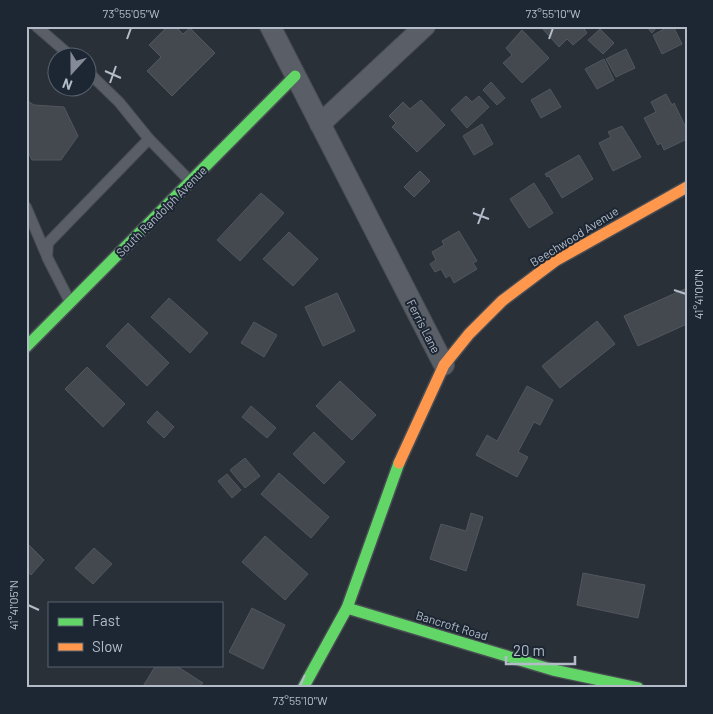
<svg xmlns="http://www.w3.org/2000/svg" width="713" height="714" viewBox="0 0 713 714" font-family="Barlow,sans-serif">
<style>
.building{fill:#444950;stroke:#52575f}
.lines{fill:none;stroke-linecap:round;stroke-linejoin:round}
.lane-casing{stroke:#484c53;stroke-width:12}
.street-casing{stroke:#484c53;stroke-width:22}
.fast-casing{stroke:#484c53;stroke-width:14}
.slow-casing{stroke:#484c53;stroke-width:14}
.lane{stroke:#5a5e66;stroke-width:10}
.street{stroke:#5a5e66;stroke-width:20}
.fast{stroke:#63d668;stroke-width:11}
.slow{stroke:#ff974d;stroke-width:11}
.ticks{fill:none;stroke:#b4bcc9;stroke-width:2}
.labels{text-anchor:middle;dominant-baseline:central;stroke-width:4;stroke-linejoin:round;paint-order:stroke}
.street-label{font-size:12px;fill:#b4bcc9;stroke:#1d2633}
.neatline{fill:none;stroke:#b4bcc9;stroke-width:2}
.ticks-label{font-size:12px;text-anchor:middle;fill:#b4bcc9}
</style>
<rect width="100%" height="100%" fill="#2a3038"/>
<!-- building -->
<g class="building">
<path d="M168,26H175L183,34L190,28L215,53L172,96L147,71L161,57L149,45Z"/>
<path d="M540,26H582L587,33L573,45L567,39L559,47Z"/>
<path d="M646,26H658L652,33Z"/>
<path d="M670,26H673L682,44L662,54L653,35Z"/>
<path d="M600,29L614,43L603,54L588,40Z"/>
<path d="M522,30L549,58L522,83L503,63L512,55L506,48Z"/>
<path d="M626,49L635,68L616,77L606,59Z"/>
<path d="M604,59L614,80L597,89L585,69Z"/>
<path d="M491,82L505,98L497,105L483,90Z"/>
<path d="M550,89L561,107L541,118L531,100Z"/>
<path d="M666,94L672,105L674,103L687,130V139L664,150L661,143L658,145L644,118L656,112L651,102Z"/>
<path d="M466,96L472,102L479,96L489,107L467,128L451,110Z"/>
<path d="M26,100L34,105L64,107L78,136L61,160H32L26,148Z"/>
<path d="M421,100L445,125L417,152L392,127L396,123L389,116L403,102L410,109Z"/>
<path d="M482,124L493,144L474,155L463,136Z"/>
<path d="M622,126L641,157L613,171L599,143L611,137L608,132Z"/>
<path d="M579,155L593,179L562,198L549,176L547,177L545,174Z"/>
<path d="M420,171L430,181L414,197L404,187Z"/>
<path d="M534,183L553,213L529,228L510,199Z"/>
<path d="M261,193L284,213L240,261L217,240Z"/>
<path d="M459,231L477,261L473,263L477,269L454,283L450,275L446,278L441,269L435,272L430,264L436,260L432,252L444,245L442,241Z"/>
<path d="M289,232L318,259L293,286L263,259Z"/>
<path d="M687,288V324L638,346L624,316Z"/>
<path d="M337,293L355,331L323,346L305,307Z"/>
<path d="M169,298L208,333L190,353L151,317Z"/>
<path d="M597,321L615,344L560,388L542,366Z"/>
<path d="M254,322L277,335L264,357L241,343Z"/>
<path d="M128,323L169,363L147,386L106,346Z"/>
<path d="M87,367L125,404L103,427L65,389Z"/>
<path d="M340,381L376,415L352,440L316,406Z"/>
<path d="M527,386L553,400L540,425L534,422L518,452L528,457L517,477L476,455L487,435L497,441Z"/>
<path d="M251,406L276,428L267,438L242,417Z"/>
<path d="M157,411L174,427L164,438L147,422Z"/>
<path d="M314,432L345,462L324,484L293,454Z"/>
<path d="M245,458L260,476L245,488L230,470Z"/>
<path d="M279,473L329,517L311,538L261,494Z"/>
<path d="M227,474L241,490L232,498L218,481Z"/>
<path d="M471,513L483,517L466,571L430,559L441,524L466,531Z"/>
<path d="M265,536L308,574L285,600L242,562Z"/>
<path d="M28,544L44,560L31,575L26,570V547Z"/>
<path d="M94,548L112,564L93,584L75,568Z"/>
<path d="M583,573L645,585L638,618L577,605Z"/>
<path d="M252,608L285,625L263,669L229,652Z"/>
<path d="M156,665H175L203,683L199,688H142Z"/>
</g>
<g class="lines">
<!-- lane casing -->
<g class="lane-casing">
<g id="lane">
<path d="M36,26L73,58"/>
<path d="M88,72L119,102L149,139"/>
<path d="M26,207L46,254"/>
<path d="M70,302L47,257L48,243L149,139L190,181"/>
</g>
</g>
<!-- street casing -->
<g class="street-casing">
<g id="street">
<path d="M270,26L444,365"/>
<path d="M320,124L425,26"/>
</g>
</g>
<!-- fast casing -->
<g class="fast-casing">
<g id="fast">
<path d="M26,347L295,76"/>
<path d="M347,608L553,670L638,688"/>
<path d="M303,688L347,608L399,463"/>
</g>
</g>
<!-- slow casing -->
<g class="slow-casing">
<path id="slow" d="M399,463L444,365L469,334L502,301L555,261L687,187"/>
</g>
<!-- lane -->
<use href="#lane" class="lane"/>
<!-- street -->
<use href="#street" class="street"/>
<!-- fast -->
<use href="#fast" class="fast"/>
<!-- slow -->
<use href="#slow" class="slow"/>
</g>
<!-- ticks -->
<path class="ticks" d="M127,39L131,28M549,39L553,28M105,71L121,78M110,83L116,66M473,213L489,219M478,224L484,208M674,290L686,294M28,605L39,610M300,686L305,675"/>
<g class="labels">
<!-- street labels -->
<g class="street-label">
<text transform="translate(161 211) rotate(-45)">South Randolph Avenue</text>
<text transform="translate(574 236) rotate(-32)">Beechwood Avenue</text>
<text transform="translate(424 326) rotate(63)">Ferris Lane</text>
<text transform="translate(452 625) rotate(17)">Bancroft Road</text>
</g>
</g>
<!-- border -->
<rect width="713" height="714" fill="none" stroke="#1d2633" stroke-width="55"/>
<!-- legend -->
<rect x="48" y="602" width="175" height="65" fill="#1d2633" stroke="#59626f"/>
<rect x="58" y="618" width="25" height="8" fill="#63d668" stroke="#59626f"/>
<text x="92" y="626" font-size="15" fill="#b4bcc9">Fast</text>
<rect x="58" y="643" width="25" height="8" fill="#ff974d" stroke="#59626f"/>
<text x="92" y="652" font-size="15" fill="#b4bcc9">Slow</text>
<!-- north arrow -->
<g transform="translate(72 72) rotate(201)"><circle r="24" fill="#1d2633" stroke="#59626f"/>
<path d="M0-4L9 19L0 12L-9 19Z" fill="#848b96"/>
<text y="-8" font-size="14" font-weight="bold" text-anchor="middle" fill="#b4bcc9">N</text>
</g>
<!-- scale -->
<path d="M506 656v8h69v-8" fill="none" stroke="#b4bcc9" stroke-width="2.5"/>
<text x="513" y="656" font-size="15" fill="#b4bcc9" stroke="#1d2633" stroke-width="4" paint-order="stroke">20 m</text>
<rect x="28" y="28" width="658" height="658" class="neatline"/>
<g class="ticks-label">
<text x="131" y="18">73°55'05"W</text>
<text x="553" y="18">73°55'10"W</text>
<text transform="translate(699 294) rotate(-90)" y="4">41°41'00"N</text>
<text transform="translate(14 605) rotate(-90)" y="4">41°41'05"N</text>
<text x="300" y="705">73°55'10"W</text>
</g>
</svg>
